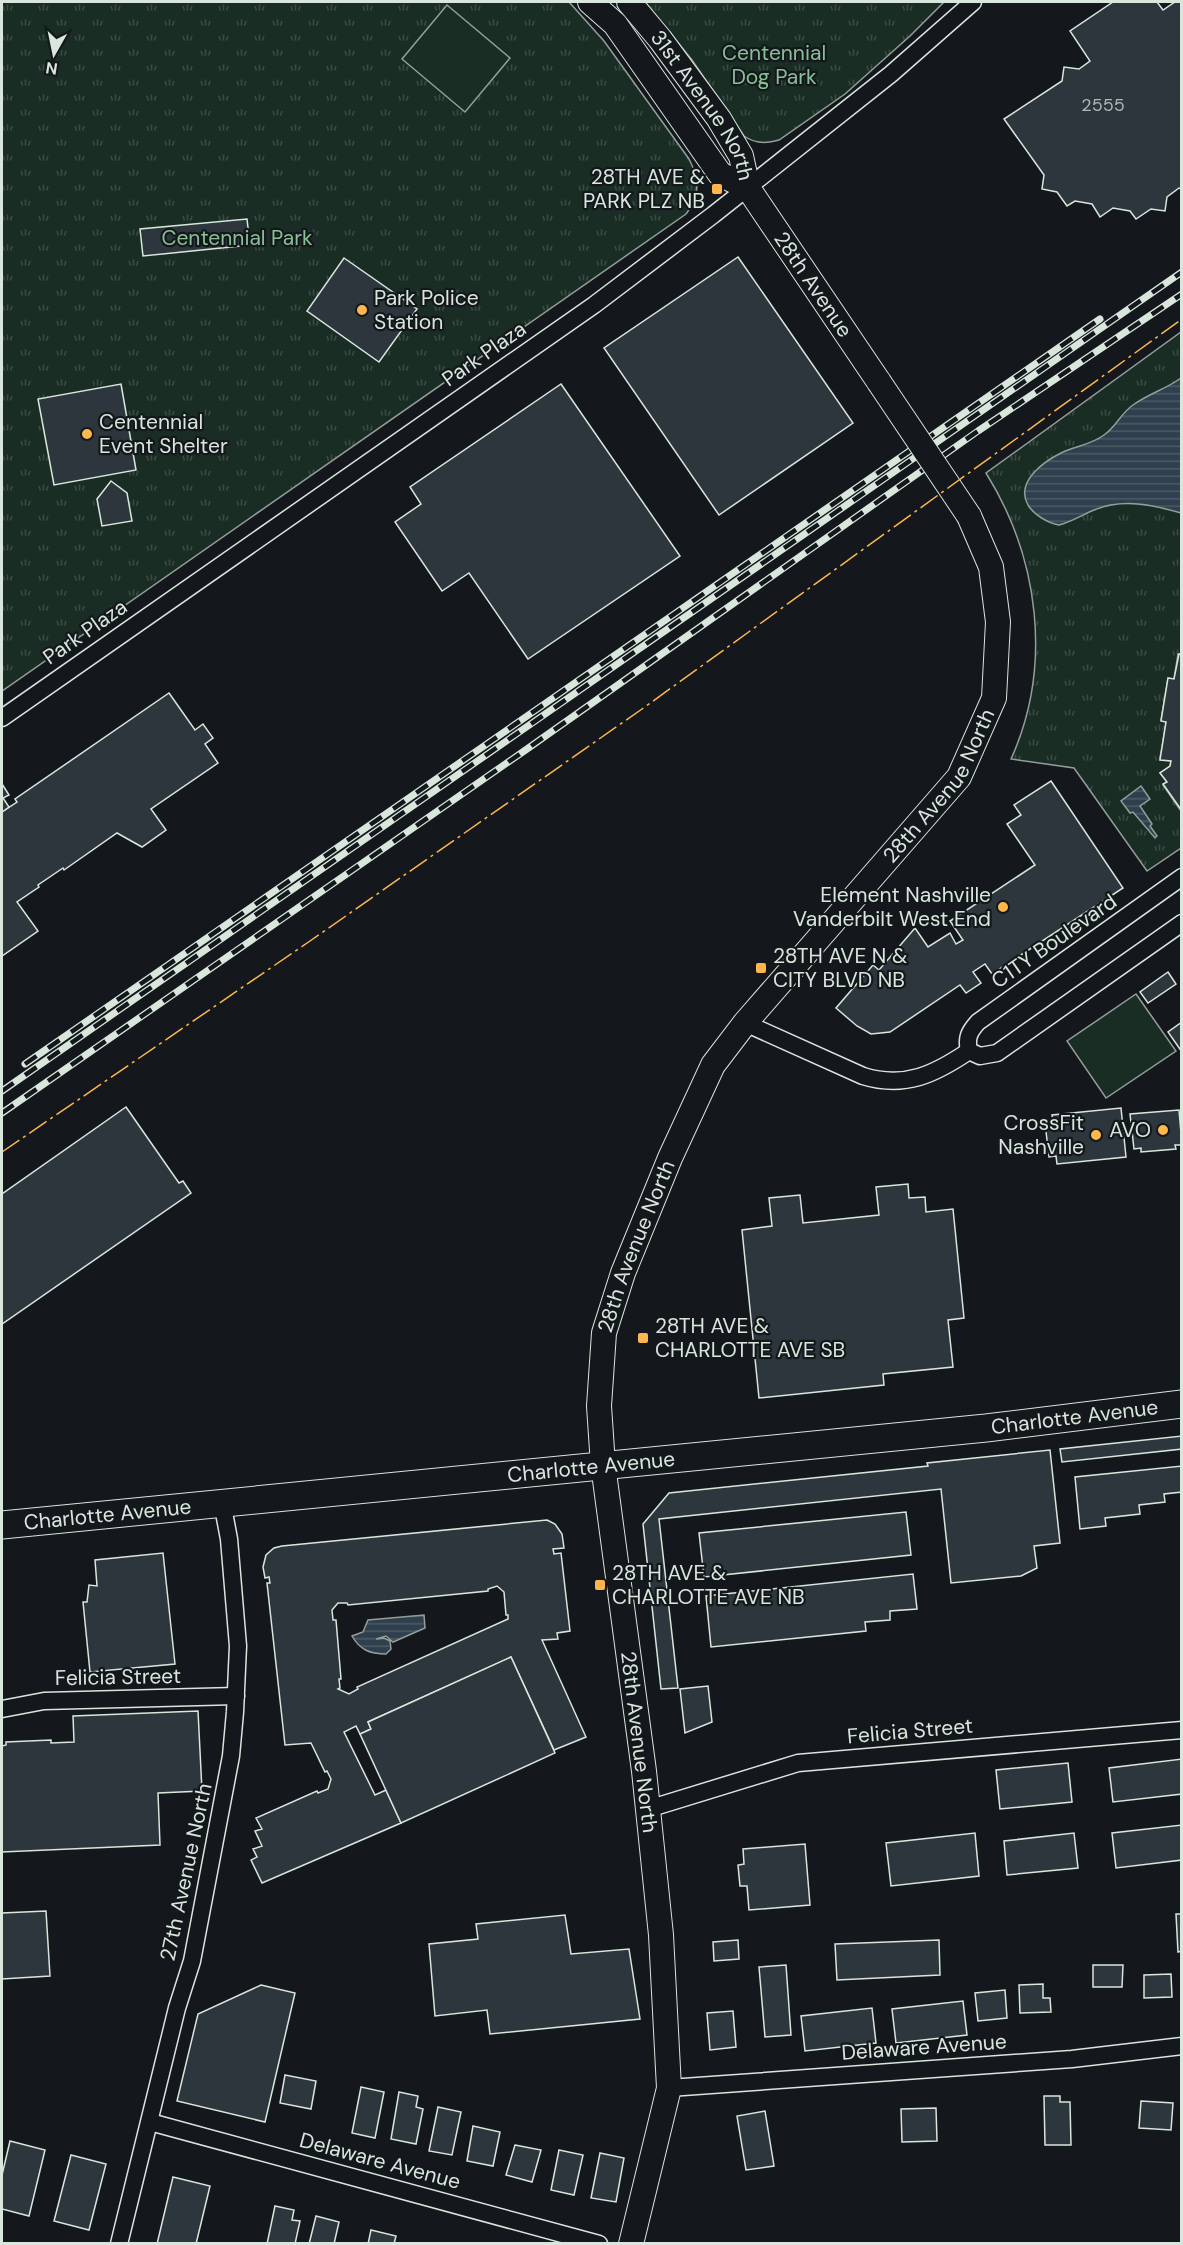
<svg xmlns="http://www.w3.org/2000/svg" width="1183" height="2245" viewBox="0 0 1183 2245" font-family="'DM Sans',sans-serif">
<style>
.park{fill:url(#park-tufts);stroke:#939e99;stroke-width:1.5}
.pitch{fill:#1a2d24;stroke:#939e99;stroke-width:1.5}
.water{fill:url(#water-rules);stroke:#939e99;stroke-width:1.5}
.building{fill:#2c363c;stroke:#d8e6dc;stroke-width:1.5;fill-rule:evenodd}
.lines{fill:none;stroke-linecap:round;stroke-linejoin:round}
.minor-casing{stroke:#d8e6dc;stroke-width:19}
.secondary-casing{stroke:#d8e6dc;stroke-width:26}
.primary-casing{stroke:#d8e6dc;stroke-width:29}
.minor{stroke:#14181c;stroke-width:16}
.secondary{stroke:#14181c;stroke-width:24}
.primary{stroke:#14181c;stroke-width:27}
.rail-casing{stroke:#d8e6dc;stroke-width:7}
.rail{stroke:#14181c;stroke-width:4.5;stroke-dasharray:14;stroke-linecap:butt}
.secondary-bridge-casing{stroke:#d8e6dc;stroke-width:26;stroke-linecap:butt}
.secondary-bridge{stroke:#14181c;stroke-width:24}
.power{stroke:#ffb74d;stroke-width:1.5;stroke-dasharray:21 4.5 3 4.5;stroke-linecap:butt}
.poi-dot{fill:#ffb74d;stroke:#14181c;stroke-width:2}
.labels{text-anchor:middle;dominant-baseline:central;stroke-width:4.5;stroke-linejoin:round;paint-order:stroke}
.number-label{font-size:18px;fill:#adbab4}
.park-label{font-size:21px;fill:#8ac095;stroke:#14181c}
.street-label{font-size:21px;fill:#d8e6dc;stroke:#14181c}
.poi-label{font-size:21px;fill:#d8e6dc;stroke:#14181c;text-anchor:start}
</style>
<defs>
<pattern id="park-tufts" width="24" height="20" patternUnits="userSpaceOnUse" patternTransform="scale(1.5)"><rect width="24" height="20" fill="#1a2d24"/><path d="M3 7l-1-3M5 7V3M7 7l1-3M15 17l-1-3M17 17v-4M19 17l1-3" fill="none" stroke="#3b4b43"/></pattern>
<pattern id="water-rules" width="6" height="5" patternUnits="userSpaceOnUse" patternTransform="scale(1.5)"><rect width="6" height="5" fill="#2f3f4d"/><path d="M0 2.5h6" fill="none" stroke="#4c5b66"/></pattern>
</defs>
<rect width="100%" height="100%" fill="#14181c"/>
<!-- park -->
<g class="park">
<path d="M2,2H569L604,41L689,159C699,178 701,196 686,214L2,691Z"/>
<path d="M645,2H944L910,36L845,94L779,140C766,144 755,144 744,136L692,60Z"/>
<path d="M1181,332V654H1178L1174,679L1168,678L1161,720L1166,722L1160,759L1171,761L1170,766L1160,773L1167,782L1163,785L1181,811V848L1147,871L1074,768L1011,759C1053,666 1039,558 986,473Z"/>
</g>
<!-- pitch -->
<g class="pitch">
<path d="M447,5L510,58L465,112L402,59Z"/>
<path d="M1136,994L1176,1051L1106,1098L1067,1041Z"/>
</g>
<!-- water -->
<g class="water">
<path d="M1181,378V513C1153,505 1123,498 1094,510C1082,515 1071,522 1059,525C1048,523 1034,515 1028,505C1015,482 1043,462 1061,453C1075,446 1091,445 1104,435C1116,427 1121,413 1133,405C1148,394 1166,389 1181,378Z"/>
<path d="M1141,786L1150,799L1140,806L1152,824L1150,826L1157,836L1155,838L1133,812L1130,813L1121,801Z"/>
<path d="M424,1615L425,1628L393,1642L386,1636L376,1639L384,1638L390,1641L391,1649L386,1654C370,1654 360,1650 352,1636L363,1632L368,1620Z"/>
</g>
<!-- building -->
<g class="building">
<path d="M1113,2H1157L1163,10L1175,2H1182V189L1179,188L1167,197L1165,211L1151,209L1136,219L1130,211L1113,208L1100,217L1092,204L1075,201L1067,206L1057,192L1042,189L1044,175L1004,119L1062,81L1064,67L1079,69L1090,61L1070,31Z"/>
<path d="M247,219L250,245L143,256L140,229Z"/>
<path d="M738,257L853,423L719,515L604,348Z"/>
<path d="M344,258L417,309L379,362L307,311Z"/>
<path d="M121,384L136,470L54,485L38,399Z"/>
<path d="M561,384L680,556L528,659L469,573L442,591L395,522L421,504L410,487Z"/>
<path d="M111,481L127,493L132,521L102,526L97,499Z"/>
<path d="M1179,654H1182V811L1163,784L1167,782L1160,773L1170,766L1171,761L1160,760L1166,722L1161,721L1168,678L1174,679Z"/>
<path d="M169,693L195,730L203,724L213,738L205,744L218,763L151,809L166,830L142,847L117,833L64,870L63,868L38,885L39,887L17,902L38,931L2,956V812L17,802L15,799Z"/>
<path d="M1051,781L1123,888L992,974L985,964L973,972L981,983L966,993L960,985L890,1032L871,1034L857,1026L836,1008L873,965L879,970L915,928L928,947L950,933L956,944L963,940L950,921L1035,865L1007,824L1021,815L1014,805Z"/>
<path d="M2,784L9,795L3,798L9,807L2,812Z"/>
<path d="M1168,972L1176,984L1148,1003L1140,992Z"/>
<path d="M1182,1022V1052L1168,1032Z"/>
<path d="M126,1107L179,1183L183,1181L191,1193L2,1324V1194Z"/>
<path d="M1121,1108L1126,1157L1057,1164L1056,1156L1049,1157L1045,1123L1053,1122L1052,1115Z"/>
<path d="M1179,1110L1182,1145H1175L1176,1149L1141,1152V1148L1134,1149L1130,1114Z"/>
<path d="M908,1184L909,1198L925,1197L926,1212L953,1209L964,1318L948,1320L953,1367L883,1374L884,1385L759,1398L742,1230L772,1226L769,1198L800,1195L803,1223L879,1215L876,1187Z"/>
<path d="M1182,1436V1449L1062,1462L1060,1449Z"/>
<path d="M1050,1450L1060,1543L1034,1546L1037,1568L1021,1576L951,1583L941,1489L659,1519L678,1688L661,1689L643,1524L669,1493L928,1466L927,1463Z"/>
<path d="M1182,1466V1492L1164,1494L1165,1502L1139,1505L1140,1514L1105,1518L1106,1526L1080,1529L1075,1477Z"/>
<path d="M906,1512L911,1555L704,1577L699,1533Z"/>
<path d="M547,1520L555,1524L562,1534L564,1548L553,1549L554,1554L561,1553L570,1631L557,1633L558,1639L542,1640L586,1737L554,1750L511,1657L368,1722L371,1729L360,1734L356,1726L344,1732L375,1795L386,1790L401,1823L262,1883L251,1860L257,1857L253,1849L262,1846L255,1831L262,1829L256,1818L317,1791L318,1793L328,1789L331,1779L327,1771L325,1772L311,1743L285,1745L267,1583H270L269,1577L265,1578L263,1567L266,1555L274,1548L282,1546ZM497,1586L504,1592L506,1615H508V1619L357,1687L358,1689L349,1694L338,1689L340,1688L339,1679H341L336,1620H333L332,1610L338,1603H347L348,1605L488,1591V1589Z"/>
<path d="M163,1553L175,1664L90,1672L83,1602H87L89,1585L97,1586L95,1560Z"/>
<path d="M913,1574L917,1609L890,1611V1620L865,1622L866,1631L711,1647L706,1596Z"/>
<path d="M511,1657L555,1753L401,1823L360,1734L371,1729L368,1722Z"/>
<path d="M708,1686L712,1722L685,1733L680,1689Z"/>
<path d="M198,1711L202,1791L158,1793L160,1845L2,1852V1746L6,1745V1742L51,1740V1743L74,1742L73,1716Z"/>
<path d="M1182,1759V1794L1113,1802L1109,1768Z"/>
<path d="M1068,1763L1072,1802L1000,1809L996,1770Z"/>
<path d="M1182,1825V1860L1116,1868L1112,1833Z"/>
<path d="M975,1833L979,1876L891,1886L886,1843Z"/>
<path d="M1074,1833L1078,1868L1007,1875L1004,1841Z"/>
<path d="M805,1844L810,1905L749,1910L747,1886H740L738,1865L744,1864L743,1849Z"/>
<path d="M46,1911L50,1976L2,1979V1913Z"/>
<path d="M1176,1914H1182V1951L1178,1952Z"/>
<path d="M565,1915L571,1954L629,1949L640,2019L490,2034L487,2010L435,2016L429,1944L478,1939L476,1924Z"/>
<path d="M738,1940L739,1959L714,1961L713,1942Z"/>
<path d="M939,1940L940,1975L837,1980L835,1944Z"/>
<path d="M786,1965L791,2035L765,2037L759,1967Z"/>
<path d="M1093,1965H1123L1122,1987H1093Z"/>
<path d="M1171,1974L1172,1997L1144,1998V1975Z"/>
<path d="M1043,1984V1998H1050L1051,2012L1020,2013L1019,1985Z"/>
<path d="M261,1985L295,1993L265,2122L177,2101L198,2014Z"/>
<path d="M1005,1990L1007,2018L978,2021L975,1993Z"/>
<path d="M963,2001L967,2035L896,2043L892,2009Z"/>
<path d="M872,2008L876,2043L805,2051L801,2016Z"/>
<path d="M733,2011L736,2047L710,2050L707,2013Z"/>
<path d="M285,2075L316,2081L311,2109L280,2103Z"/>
<path d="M361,2087L384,2092L375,2138L352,2133Z"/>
<path d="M399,2092L418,2096L416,2107L423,2109L416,2144L391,2139Z"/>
<path d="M1044,2096H1060V2102H1070L1071,2145H1045Z"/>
<path d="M1141,2101L1173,2103L1171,2130L1139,2128Z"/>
<path d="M438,2107L461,2112L452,2155L429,2151Z"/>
<path d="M936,2108L937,2141L902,2142L901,2109Z"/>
<path d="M765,2111L774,2166L746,2170L737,2116Z"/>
<path d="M473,2126L500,2132L493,2166L467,2161Z"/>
<path d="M10,2141L45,2150L29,2216L2,2209V2175Z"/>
<path d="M515,2145L541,2150L532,2182L506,2175Z"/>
<path d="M559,2150L583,2155L574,2195L551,2190Z"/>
<path d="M600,2153L624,2158L616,2202L591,2198Z"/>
<path d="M71,2155L106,2164L89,2230L54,2221Z"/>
<path d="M173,2177L210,2186L196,2244H157Z"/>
<path d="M275,2206L294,2210L292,2220L300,2221L295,2244H267Z"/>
<path d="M316,2216L339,2222L334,2244H309Z"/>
<path d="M371,2230L396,2236L394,2244H368Z"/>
</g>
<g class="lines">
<!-- minor casing -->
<g class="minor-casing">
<g id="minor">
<path d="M2,718L594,305L713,215L891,74L973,2"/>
<path d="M745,1023L863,1076C905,1089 935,1074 969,1051"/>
<path d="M969,1051C966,1038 969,1032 978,1022L1182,877"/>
<path d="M969,1051L980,1056L997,1053L1182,923"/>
<path d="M2,1709L44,1701L236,1696"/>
<path d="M648,1809L798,1763L1182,1730"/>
<path d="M669,2088L1072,2059L1182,2046"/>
<path d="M150,2122L599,2244"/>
<path d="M119,2244L177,2008L192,1961L231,1756L235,1712L238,1646L229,1539L222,1502"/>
</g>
</g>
<!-- secondary casing -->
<g class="secondary-casing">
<g id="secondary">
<path d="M590,2L615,24L720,174L748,188"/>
<path id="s1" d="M629,2L660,39L719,119L741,156L748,188L879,382"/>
<path id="s2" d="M631,2244L669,2088L661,1935L644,1771L603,1465L599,1406L604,1333L623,1273L670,1158L713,1065L745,1023L959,777L994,698L998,622L991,567L969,516"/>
</g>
</g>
<!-- primary casing -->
<g class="primary-casing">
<g id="primary">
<path id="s3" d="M2,1525L986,1428L1182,1404"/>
</g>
</g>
<!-- minor -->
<use href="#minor" class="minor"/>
<!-- secondary -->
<use href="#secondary" class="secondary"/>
<!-- primary -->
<use href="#primary" class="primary"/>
<!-- rail casing -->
<g class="rail-casing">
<g id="rail">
<path d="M25,1064L1100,319"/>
<path d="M2,1091L1182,272"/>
<path d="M2,1113L527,749L978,431L1182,294"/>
</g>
</g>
<!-- rail -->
<use href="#rail" class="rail"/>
<!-- secondary-bridge casing -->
<g class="secondary-bridge-casing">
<path id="secondary-bridge" d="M879,382L969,516"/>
</g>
<!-- secondary-bridge -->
<use href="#secondary-bridge" class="secondary-bridge"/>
<!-- power -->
<path class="power" d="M2,1152L310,941L642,709L1182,319"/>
</g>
<!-- markers -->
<g class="poi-dot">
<rect x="711" y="183" width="12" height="12" rx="3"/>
<circle cx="362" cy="310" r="6"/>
<circle cx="87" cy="434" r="6"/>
<circle cx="1003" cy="907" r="6"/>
<rect x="755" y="962" width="12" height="12" rx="3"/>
<circle cx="1163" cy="1130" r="6"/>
<circle cx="1096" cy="1135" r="6"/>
<rect x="637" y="1332" width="12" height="12" rx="3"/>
<rect x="594" y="1579" width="12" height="12" rx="3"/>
</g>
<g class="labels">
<!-- number labels -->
<g class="number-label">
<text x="1103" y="105">2555</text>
</g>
<!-- park labels -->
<g class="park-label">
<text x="774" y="53">Centennial<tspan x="774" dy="24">Dog Park</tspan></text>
<text x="237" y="238">Centennial Park</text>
</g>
<!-- street labels -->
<g class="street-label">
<text stroke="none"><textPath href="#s1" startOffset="128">31st Avenue North</textPath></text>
<text stroke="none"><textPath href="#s1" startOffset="340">28th Avenue</textPath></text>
<text transform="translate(484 354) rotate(-35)">Park Plaza</text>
<text transform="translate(85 632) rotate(-35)">Park Plaza</text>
<text stroke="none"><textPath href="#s2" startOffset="1570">28th Avenue North</textPath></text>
<text transform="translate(1054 941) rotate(-35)">C1TY Boulevard</text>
<text stroke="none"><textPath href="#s2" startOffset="1012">28th Avenue North</textPath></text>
<text stroke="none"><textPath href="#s3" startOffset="1078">Charlotte Avenue</textPath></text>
<text stroke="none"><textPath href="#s3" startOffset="592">Charlotte Avenue</textPath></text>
<text stroke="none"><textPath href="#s3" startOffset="106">Charlotte Avenue</textPath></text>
<text transform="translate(118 1677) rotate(-1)">Felicia Street</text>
<text transform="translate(910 1731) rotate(-5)">Felicia Street</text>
<text transform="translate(639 1742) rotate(83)">28th Avenue North</text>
<text transform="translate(186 1872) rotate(-78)">27th Avenue North</text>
<text transform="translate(924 2047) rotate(-4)">Delaware Avenue</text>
<text transform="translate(380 2161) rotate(15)">Delaware Avenue</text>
</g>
<!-- poi labels -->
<g class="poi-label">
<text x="705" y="177" text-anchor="end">28TH AVE &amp;<tspan x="705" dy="24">PARK PLZ NB</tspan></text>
<text x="374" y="298">Park Police<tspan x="374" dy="24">Station</tspan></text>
<text x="99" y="422">Centennial<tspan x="99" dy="24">Event Shelter</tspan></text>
<text x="991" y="895" text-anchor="end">Element Nashville<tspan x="991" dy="24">Vanderbilt West End</tspan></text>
<text x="773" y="956">28TH AVE N &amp;<tspan x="773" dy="24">CITY BLVD NB</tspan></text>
<text x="1084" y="1123" text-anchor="end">CrossFit<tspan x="1084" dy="24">Nashville</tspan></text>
<text x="1151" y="1130" text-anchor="end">AVO</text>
<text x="655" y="1326">28TH AVE &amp;<tspan x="655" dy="24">CHARLOTTE AVE SB</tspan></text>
<text x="612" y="1573">28TH AVE &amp;<tspan x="612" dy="24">CHARLOTTE AVE NB</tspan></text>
</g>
</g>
<!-- border -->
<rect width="1183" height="2245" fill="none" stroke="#d8e6dc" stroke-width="6"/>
<!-- north arrow -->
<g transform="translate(54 54) rotate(189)" stroke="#14181c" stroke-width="4.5" paint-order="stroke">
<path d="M0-4.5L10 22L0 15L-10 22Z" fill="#d8e6dc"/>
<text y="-9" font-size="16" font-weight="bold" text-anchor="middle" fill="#d8e6dc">N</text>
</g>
</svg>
